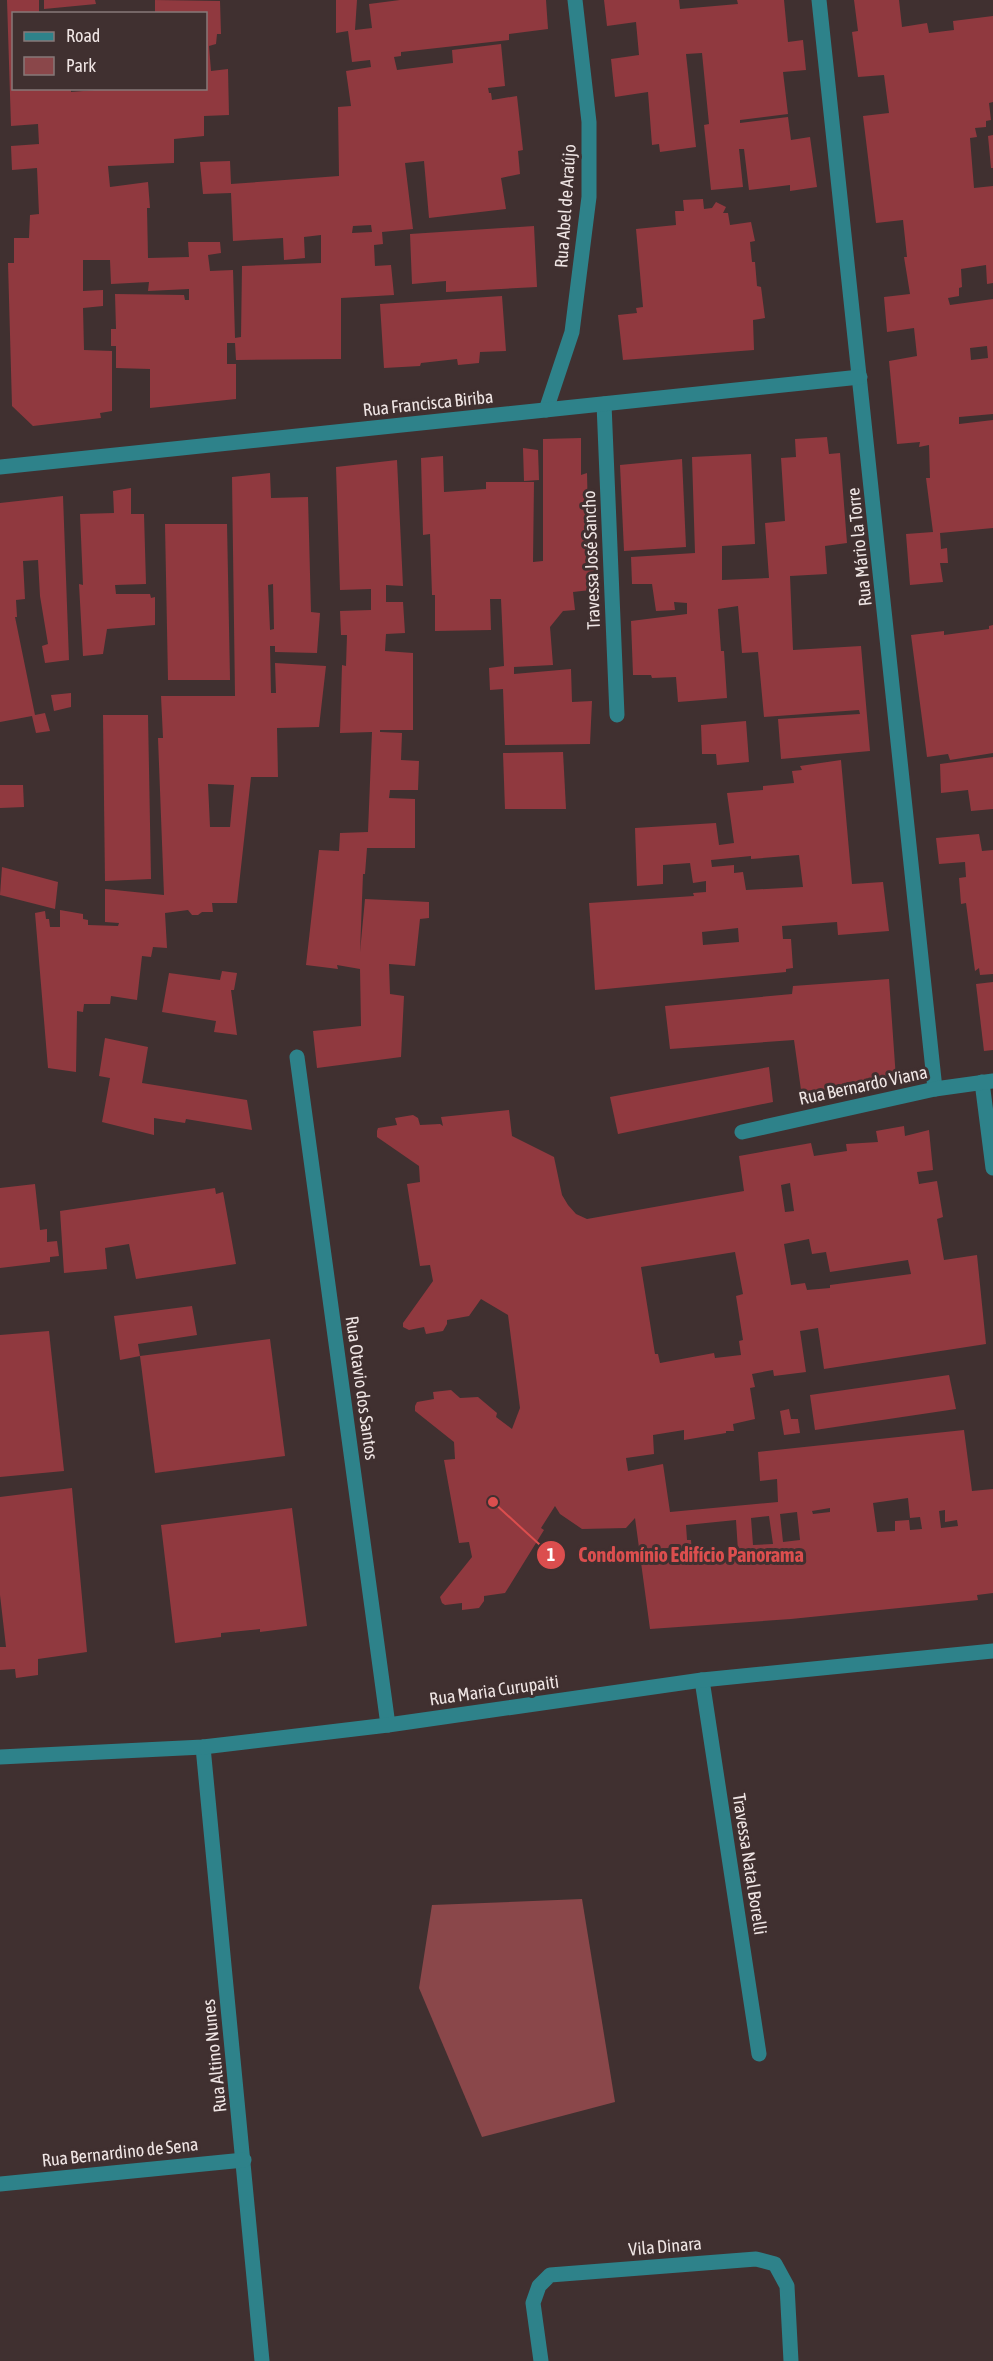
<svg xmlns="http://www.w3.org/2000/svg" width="993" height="2361" viewBox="0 0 993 2361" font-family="'Asap Condensed',sans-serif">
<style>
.green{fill:#8a474a}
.building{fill:#90393f;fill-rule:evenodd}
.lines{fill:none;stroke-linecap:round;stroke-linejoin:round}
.minor{stroke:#2e828a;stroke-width:15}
.labels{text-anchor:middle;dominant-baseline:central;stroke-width:6;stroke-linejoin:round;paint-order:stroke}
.street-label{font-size:18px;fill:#efe5e4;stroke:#403030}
.leader{fill:none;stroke:#db4e4e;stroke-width:2}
.callout-dot{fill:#db4e4e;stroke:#403030;stroke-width:2}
.mark-label{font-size:18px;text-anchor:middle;font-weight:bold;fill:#fff}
.callout-label{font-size:20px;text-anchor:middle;font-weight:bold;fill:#db4e4e;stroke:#403030;stroke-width:6;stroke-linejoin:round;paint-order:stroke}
</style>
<rect width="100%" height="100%" fill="#403030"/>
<!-- green -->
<path class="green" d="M582,1899L615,2102L482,2137L419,1988L432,1905Z"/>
<!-- building -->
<g class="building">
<path d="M7,0H39V14H14V88H71V92L119,88H206V14H155V0L220,1L221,34H217L216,44L209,46L211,71L228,69L229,115L204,116V136L174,139V163L108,166L110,187L148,182L150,208H147L148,258L189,257L188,242H220L221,253L208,255L210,271L233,270L235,338L241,337L242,266L321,263V235L304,237L305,258L284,260L283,238L233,241L231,193L203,194L200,162L230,161L231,184L339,176L338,107L351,106L346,71L371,67L370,60L352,62L348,31L336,33V0H357L355,30L372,28L369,4L400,0H546L548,29L509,34V40L401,52V56L394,57L397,70L453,63L452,50L501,44L505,86L488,88L489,93H491L492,100L517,96L523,150L518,151L520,174L501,178L506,209L429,218L424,161L405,163L413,229L382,232L383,244L374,245L375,266L391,265L394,295L341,298V359L236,360L235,343H227V364H236V399L150,408V369L116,368V346H111V329H116L115,294L184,295L185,300H189V289L148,291L149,282L111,284L110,260H83V291L103,290V306L83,308L84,350L112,351V411L100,413L101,418L33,426L12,406L8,263H14V238H29L30,215L39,214L37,168L12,170L11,146L39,144L38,124L11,126ZM371,225L372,232L352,233L353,226Z"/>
<path d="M44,0H95L96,4L44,9Z"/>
<path d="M604,0H679L680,9L738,4L737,0H784L788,42L803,40L806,70L783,72L788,114L740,120V123L788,117L791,140L810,137L817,187L790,191V185L749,190L744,149H739L743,187L711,190L704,125L709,124L702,53L686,54L696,147L660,152L659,144L652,145L648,92L615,97L611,59L639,55L636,22L607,26Z"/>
<path d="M854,0H899L902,27L927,23L929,33L954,30L953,21L993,16V102L989,103L991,120L986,121V127L975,128L977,137L970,138L974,188L993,186V283L987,284L986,265L961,269L962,287L959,288V296L948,298L950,305L993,299V414L959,417V424L993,420V528L940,533L941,549L947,548L948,563H940L943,582L910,585L906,534L933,532L926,478H930L929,445L919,447L920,442L897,444L889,361L917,356L914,328L887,332L884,297L910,294L904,257H907L903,220L876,223L863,116L889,113L884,75L858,77L852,32L858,31ZM987,346L988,358L971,360L970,348Z"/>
<path d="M993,135V168H991L988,136Z"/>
<path d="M703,199L704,209L712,208L716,202L726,207L723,213H728L730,225L751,222L755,241L750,242L752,262H755L757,286L761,287L765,318L753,320L754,350L623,360L618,315L637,313L636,308L643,307L636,229L676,225L675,211H684L683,200Z"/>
<path d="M534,226L537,287L446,292V281L412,284L410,234Z"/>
<path d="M502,296L506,351L480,352L479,363L458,365L457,359L421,363L420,366L384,368L380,304Z"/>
<path d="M827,437L829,454L840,453L847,543L825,546L827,574L790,576L793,650L861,646L870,751L781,759L778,719L860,714L859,710L764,717L758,652L742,653L738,606L718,609L721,651H724L727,698L678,702L676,677L652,678L651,675H633L631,621L687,614V603L674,602L675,610L656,611L652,584H632L631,557L695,553L692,457L751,454L755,544L722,546V580L769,578L765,523L785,521L781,458L796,457L795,439Z"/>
<path d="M581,438V475L587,473L589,558L597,557L599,589L573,592L575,610L563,611L550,627L553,665L514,667V674L571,669L572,702L592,701L590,744L505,745L503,689L490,690L489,668L504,666L501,599H490L491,630L435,631V595H432L430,534L423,535L421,458L443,456L444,492L486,489V482H534L533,562L543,561V439Z"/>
<path d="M523,448L538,450L539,480L524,481Z"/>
<path d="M682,459L686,547L624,551L620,465Z"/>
<path d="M397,460L403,586L386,585V602H403L405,633L386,634L385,651L413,653V730H380V732L402,733L401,760L419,761L418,790H390L389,798L415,799V848H367L365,874H363L360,952L365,899L429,902V918L420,919L415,966L389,964L390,994L404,996L401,1057L317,1068L313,1031L361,1026L360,969L337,965L338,969L306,965L319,850L339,851L340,833L368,832L372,732L340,733L342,665L346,666L347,635H341L340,611L371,610V589L340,590L336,467Z"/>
<path d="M270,473L271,498L308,497L311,612L320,613L317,653L275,652V646H270L271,693H276L275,663L326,666L319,727L277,728L278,777H251L237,903H212L213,912H202L198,915H192L188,910L165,913L167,948L153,947L151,957L142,956L137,1000L111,996L110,1004H84L83,1012L77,1011L76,1072L48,1068L35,913L45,911L46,919H49L50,927H60V910L83,914V919L88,920V925L118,926L119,923L105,922V889L164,895L158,738H163L161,696H235L232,477ZM273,584L274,629L270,630L268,585ZM208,784L234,785L230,827H210Z"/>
<path d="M131,488V514H144L146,584L115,585L116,594H150L151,598L155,597V625L107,629L103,654L83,656L79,584L83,585L80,514L114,513L113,491Z"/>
<path d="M63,496L69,660L45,663L42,646L48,644L40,596L38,560L23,561L25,599L16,600L17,617H15L35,715L45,713L50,731L36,733L32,716L0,722V503Z"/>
<path d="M165,524H227L230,680H168Z"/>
<path d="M993,625V753L950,760L948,754L927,757L911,635L944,631V635L989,629V626Z"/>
<path d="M71,693V707L54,711L51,695Z"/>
<path d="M103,715H148L151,879L105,881Z"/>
<path d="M746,721L749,762L717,765L716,754H702L701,725Z"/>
<path d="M563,752L566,809H505L503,753Z"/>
<path d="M993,757V809L971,811L968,790L941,793L940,764Z"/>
<path d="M841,760L852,884L883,882L889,931L838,935L837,922L782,926L783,939H791L793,968L786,969V972L595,990L589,903L694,896L693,893L706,892V881L693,883L690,863L663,865V884L637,886L635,828L716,823L719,845L734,843L727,793L763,790V786L794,783L792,771L802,770L800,766ZM799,855L803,887L746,890L743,872L734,873V865L712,867L711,860L751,856V859ZM738,928L739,942L703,945L702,932Z"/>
<path d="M0,785H23L24,807L0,808Z"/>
<path d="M979,834L982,851L993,850V974L980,975L979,968L975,971L966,903L961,904L959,878L966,877L965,862L939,864L936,838Z"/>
<path d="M2,867L58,882L55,909L0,895Z"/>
<path d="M222,971L237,973L234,990H231L237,1035L214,1032L216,1021L162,1012L169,973L220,980Z"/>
<path d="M889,979L896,1079L802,1097L794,1040L670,1049L665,1006L792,994L793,986Z"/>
<path d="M993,982V1050L984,1051L976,984Z"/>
<path d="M105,1038L148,1047L142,1083L247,1100L252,1130L186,1119L185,1123L154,1118V1135L102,1122L110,1078L99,1076Z"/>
<path d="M769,1067L773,1102L618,1134L610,1097Z"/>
<path d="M509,1110L512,1136L554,1157L562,1195L568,1205L576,1214L587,1219L744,1191L739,1156L811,1143L814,1156L847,1151L846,1144L878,1142L876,1131L904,1126L905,1136L929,1130L933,1170L917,1172L919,1184L937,1181L943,1217L937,1219L944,1260L977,1255L986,1344L824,1369L818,1328L800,1331L806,1372L774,1376L773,1370L752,1374L755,1387L750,1388L755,1419L733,1424L734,1431H726V1433L684,1440V1430L653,1435L654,1454L626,1458L628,1471L663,1464L670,1512L778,1502L777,1479L760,1481L758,1452L964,1430L972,1491L993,1489V1593L977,1595L978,1600L791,1619L650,1629L635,1518L626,1528L582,1529L560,1514L555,1506L541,1528L544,1530L505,1593L484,1596V1601L479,1608L462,1610V1603L445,1605L442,1603L440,1597L472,1557L469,1542L459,1543L444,1460L455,1459L454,1442L415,1411V1406L417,1402L434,1399L433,1392L451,1390L460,1398L478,1397L497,1413L496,1417L512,1429L520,1408L508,1315L481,1299L469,1316L447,1320V1324L443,1331L426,1334L424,1327L409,1330L403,1327V1323L433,1281L430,1265L420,1266L407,1184L420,1182L419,1166L377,1137V1131L378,1128L397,1125L395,1118L413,1115L418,1118L420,1125L440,1124L443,1126L441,1117ZM790,1183L794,1211L785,1212L781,1185ZM809,1239L812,1254L826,1252L830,1272L908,1260L911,1274L830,1285V1288L807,1290L805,1283L791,1285L784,1244ZM735,1252L743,1294L736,1296L743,1340L739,1341L741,1355L715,1358L714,1353L660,1363L658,1354H655L641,1267ZM908,1498L910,1518L920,1517L922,1529L910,1530L909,1520L895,1521V1531L877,1532L873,1503ZM830,1508V1512L813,1514L812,1511ZM945,1510V1522L957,1520L958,1526L941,1528L939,1511ZM797,1512L800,1540L783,1542L780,1514ZM769,1516L773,1544L753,1545L751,1518ZM736,1520L738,1551L692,1556L691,1540H687L686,1525ZM678,1547L679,1559H658L656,1549Z"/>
<path d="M35,1184L40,1230L47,1229V1242L57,1241L59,1256L50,1257V1262L0,1268V1188Z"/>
<path d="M215,1188L216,1194L223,1192L236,1264L136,1279L129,1244L105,1248L107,1269L64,1273L60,1211Z"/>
<path d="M192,1306L197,1335L138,1344L140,1356L120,1360L114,1316Z"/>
<path d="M49,1331L64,1471L0,1477V1335Z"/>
<path d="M270,1339L285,1456L155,1473L140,1356Z"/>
<path d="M949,1375L956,1409L815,1430L810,1395Z"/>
<path d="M789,1409L791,1419H798L800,1433L784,1435L780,1411Z"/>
<path d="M72,1488L87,1652L38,1659V1675L16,1678L15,1669L0,1670V1647H6L0,1595V1497Z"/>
<path d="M292,1508L307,1626L260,1632V1629L241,1631L221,1633V1637L175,1643L161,1525Z"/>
</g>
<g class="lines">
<!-- minor -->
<g class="minor">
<path d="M819,0L935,1089"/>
<path d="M604,404L617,715"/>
<path d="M546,410L572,332L589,197V122L575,0"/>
<path d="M0,467L860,377"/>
<path d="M297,1057L388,1725"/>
<path d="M982,1082L993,1168"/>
<path d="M742,1132L935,1089L993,1081"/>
<path d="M702,1680L759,2054"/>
<path d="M203,1747L262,2361"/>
<path d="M0,1757L203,1747L388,1725L702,1680L993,1651"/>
<path d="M0,2184L244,2160"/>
<path d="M541,2361L533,2303L539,2286L550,2275L756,2259L775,2264L787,2286L791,2361"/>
</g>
</g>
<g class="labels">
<!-- street labels -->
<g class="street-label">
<text transform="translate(565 206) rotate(-86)">Rua Abel de Araújo</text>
<text transform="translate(428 403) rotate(-6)">Rua Francisca Biriba</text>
<text transform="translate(859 547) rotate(-96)">Rua Mário la Torre</text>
<text transform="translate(591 560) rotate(-92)">Travessa José Sancho</text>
<text transform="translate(863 1085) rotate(-12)">Rua Bernardo Viana</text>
<text transform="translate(362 1388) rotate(82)">Rua Otavio dos Santos</text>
<text transform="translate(494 1690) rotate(-8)">Rua Maria Curupaiti</text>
<text transform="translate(750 1864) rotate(81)">Travessa Natal Borelli</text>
<text transform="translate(214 2056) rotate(-96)">Rua Altino Nunes</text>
<text transform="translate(120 2152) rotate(-6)">Rua Bernardino de Sena</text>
<text transform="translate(665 2246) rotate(-5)">Vila Dinara</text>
</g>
</g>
<!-- callouts -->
<path class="leader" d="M493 1502L551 1555"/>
<g class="callout-dot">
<circle cx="493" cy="1502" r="6"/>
<circle cx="551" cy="1555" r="15"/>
</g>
<g class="mark-label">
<text x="551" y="1561">1</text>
</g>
<g class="callout-label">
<text x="691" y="1562">Condomínio Edifício Panorama</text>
</g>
<!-- legend -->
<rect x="12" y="12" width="195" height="78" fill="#403030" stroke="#867878" stroke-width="1.5"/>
<rect x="24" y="32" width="30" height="9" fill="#2e828a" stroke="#867878" stroke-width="1.5"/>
<text x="66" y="42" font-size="18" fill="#efe5e4">Road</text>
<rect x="24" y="57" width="30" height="18" fill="#8a474a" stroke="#867878" stroke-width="1.5"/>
<text x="66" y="72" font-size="18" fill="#efe5e4">Park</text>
</svg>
